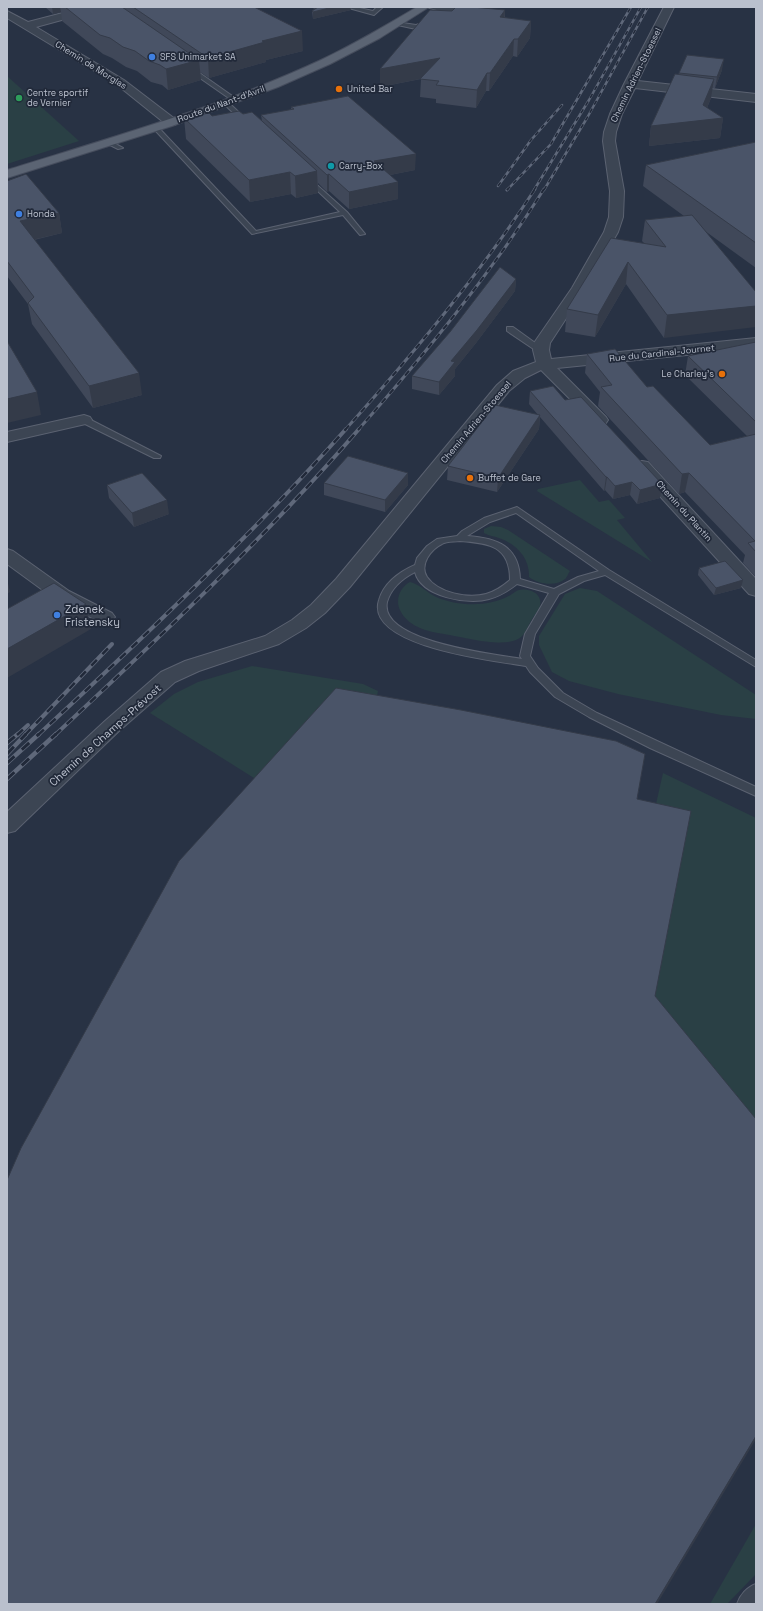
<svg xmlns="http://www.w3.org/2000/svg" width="763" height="1611" viewBox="0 0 763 1611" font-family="'Space Grotesk',sans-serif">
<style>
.green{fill:#2a4045}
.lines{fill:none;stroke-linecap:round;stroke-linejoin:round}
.lane-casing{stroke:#5b6271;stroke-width:2}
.street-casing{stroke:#5b6271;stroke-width:2}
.primary-casing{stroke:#464d5d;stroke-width:2}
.lane{fill:#3c4553;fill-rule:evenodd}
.street{fill:#3c4553;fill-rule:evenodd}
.primary{fill:#5b6473;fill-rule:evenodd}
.rail-far3-casing{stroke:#5f687a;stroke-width:2.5}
.rail-far2-casing{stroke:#5f687a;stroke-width:3}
.rail-far1-casing{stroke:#5f687a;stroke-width:4}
.rail-casing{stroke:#5f687a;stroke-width:4.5}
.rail-far3{stroke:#212939;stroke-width:1.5;stroke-dasharray:4.5;stroke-linecap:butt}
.rail-far2{stroke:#212939;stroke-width:2;stroke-dasharray:6;stroke-linecap:butt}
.rail-far1{stroke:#212939;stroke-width:2.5;stroke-dasharray:8;stroke-linecap:butt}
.rail{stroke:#212939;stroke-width:3;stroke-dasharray:10;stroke-linecap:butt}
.wall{fill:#404859}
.shaded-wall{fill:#343b49}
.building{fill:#4a5468;stroke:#343b49}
.shop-dot{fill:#3f7fe0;stroke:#212939;stroke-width:1.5}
.food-dot{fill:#e8710a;stroke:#212939;stroke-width:1.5}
.leisure-dot{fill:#2e9e5b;stroke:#212939;stroke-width:1.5}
.culture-dot{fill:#0f9aa8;stroke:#212939;stroke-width:1.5}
.labels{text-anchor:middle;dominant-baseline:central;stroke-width:3.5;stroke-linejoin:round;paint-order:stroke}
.far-poi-label{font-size:9px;fill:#bac0cd;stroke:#212939;text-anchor:start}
.far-street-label{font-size:9px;fill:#bac0cd;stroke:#212939}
.poi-label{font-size:11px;fill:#bac0cd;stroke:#212939;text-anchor:start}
.street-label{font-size:11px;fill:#bac0cd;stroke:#212939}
</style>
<rect width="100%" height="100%" fill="#283244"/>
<!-- green -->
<g class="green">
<path d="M7,76L79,141L7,164Z"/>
<path d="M580,480L599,502L609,500L625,518L617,520L652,562L537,491L538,489Z"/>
<path d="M491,526L501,527L508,530L570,571C568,573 567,578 565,579C555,587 538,584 529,577C530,558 516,544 499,538C494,536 489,536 484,533V529Z"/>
<path d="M410,582C421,585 426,592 436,597C459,607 494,608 515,592C522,587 538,590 540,600C542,607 536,613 532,619C529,624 526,633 521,637C508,649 466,638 450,635C431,632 409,629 400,610C395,600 400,587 410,582Z"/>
<path d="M580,588L597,591L756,695V719L721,715L618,694L569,681L552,672L539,645V636L565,594Z"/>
<path d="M252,666L363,684L378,691L376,700L259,781L150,713L174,694L198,682Z"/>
<path d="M663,773L756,818V1145L651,1015L652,822Z"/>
<path d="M756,1524V1574L727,1604H710Z"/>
</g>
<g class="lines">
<!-- lane casing -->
<g class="lane-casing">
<g id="lane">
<path d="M345,7H355L373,11L377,7H383L374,15Z"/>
<path d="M426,7L467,8L470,10L467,12H444Z"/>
<path d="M429,21L431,22V24L416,29L393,24L396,22L416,25Z"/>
<path d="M187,67H191L238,100L233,101L187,69Z"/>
<path d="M224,102H228L248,121V123H244L224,104Z"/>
<path d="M153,126H157L256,231L340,212L305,179L304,178L307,176L347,212L365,234L360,235L343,215L252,234L153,128Z"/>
<path d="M106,141H110L123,148L118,149L106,143Z"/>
<path d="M507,327H513L545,350L544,352H538L507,331Z"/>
<path d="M81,418H87L161,456L160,458H154L81,422Z"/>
<path d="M517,507L609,570L756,660V667L605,575L584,581L559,594L535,634L530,656L538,668L563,693L597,713L756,787V796L650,748L589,717L555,697L530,672L526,666C498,661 364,647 379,600C384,583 399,572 415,565L417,558L427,546L437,539L457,536L462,531L484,518ZM516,513L599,571L578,577L554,589L520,579C519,546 497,538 467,536L490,522ZM460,541C489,543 510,546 510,580C503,586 496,591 486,594C468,599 438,593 427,577C419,565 431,549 442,544C447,541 454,542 460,541ZM415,572C421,597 468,605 489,599C500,596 508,591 517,584L549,593L525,634L520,656L522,659C495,654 379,642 387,602C391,588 403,578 415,572Z"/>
<path d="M756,1584V1604H737C740,1595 747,1587 756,1584Z"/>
</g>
</g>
<!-- street casing -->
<g class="street-casing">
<g id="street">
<path d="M86,7H103L102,9L36,27L124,80L175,119L177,122L175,125H167L116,84L7,18V11L28,22Z"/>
<path d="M664,7H674L638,81L756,94V102L635,88L622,114L616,132L615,141L624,191L623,217L618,232L586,288L550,343L549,350L551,359L756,338V348L557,368L606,417L608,420L606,423L600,425L594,423L541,370L525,378L509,391L350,587L325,613L306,628L279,644L199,671L175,682L119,731L15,831L7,833V812L105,721L161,672L185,661L265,636L292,620L311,605L336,579L497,385L513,371L536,362L533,350L534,343L572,288L604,232L609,217L610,191L603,141L604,132L610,114L624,84Z"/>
<path d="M84,415L90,417L92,420L90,423L7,442V432Z"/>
<path d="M642,461L648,462L756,579V596L749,594L636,470L633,466L636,462Z"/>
<path d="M7,549L13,551L69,591L112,613L115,617L112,621L105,623L98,621L55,599L7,564Z"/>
</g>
</g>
<!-- primary casing -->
<g class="primary-casing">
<path id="primary" d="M417,7H429L380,38L330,64L278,87L172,126L7,178V170C113,137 220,107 321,60C354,44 385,26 417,7Z"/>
</g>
<!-- lane -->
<use href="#lane" class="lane"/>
<!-- street -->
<use href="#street" class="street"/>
<!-- primary -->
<use href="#primary" class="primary"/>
<!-- rail-far3 casing -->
<g class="rail-far3-casing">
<g id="rail-far3">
<path d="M498,186L531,140L562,105"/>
<path d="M507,190L551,144L631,7"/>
<path d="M534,190L589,100L641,7"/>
<path d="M544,190L587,118L648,7"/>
</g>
</g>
<!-- rail-far2 casing -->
<g class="rail-far2-casing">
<g id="rail-far2">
<path d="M507,190L508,189"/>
<path d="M345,430C413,354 479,275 535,189"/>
<path d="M358,430C425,354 490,275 544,189"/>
</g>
</g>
<!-- rail-far1 casing -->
<g class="rail-far1-casing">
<g id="rail-far1">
<path d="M17,735L28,725"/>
<path d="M25,735L112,644"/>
<path d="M38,735C144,637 250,537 346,429"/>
<path d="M55,735C160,637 265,538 359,429"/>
</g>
</g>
<!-- rail casing -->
<g class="rail-casing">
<g id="rail">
<path d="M7,743L18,734"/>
<path d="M7,754L26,734"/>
<path d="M7,763L39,734"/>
<path d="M7,779L56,734"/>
</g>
</g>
<!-- rail-far3 -->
<use href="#rail-far3" class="rail-far3"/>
<!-- rail-far2 -->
<use href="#rail-far2" class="rail-far2"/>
<!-- rail-far1 -->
<use href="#rail-far1" class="rail-far1"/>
<!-- rail -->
<use href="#rail" class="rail"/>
</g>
<!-- wall -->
<g class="wall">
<path d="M45,7H254L303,51L266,60V62L209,78L200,72L201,80L168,90L162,85L151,82L137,71L126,67L112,58L103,54L62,21L61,12L53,14Z"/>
<path d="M310,7H350L351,10L313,19L312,11L315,9Z"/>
<path d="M505,10V18L531,21L530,38L517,57L513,56L489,91H486L476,108L436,103V99L420,97L421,79L380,87V69L452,11Z"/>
<path d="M722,70L715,88H712L711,98L707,108L723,118L720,138L649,146L651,126L678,75L679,73Z"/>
<path d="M291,107L415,170L390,175L398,199L349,209L329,191L327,192L318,183V193L296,198L291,194L250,202L186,139L184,118L243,114L262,121L261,115L291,110Z"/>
<path d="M756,142V268L705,231L664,338L626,284L595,337L565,332L567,309L644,243L642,241L645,220L684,216L643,186L646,165Z"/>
<path d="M7,181L59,213L62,233L34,240L142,395L93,408L32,324L28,304L7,276Z"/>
<path d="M516,279L515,291L476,343L455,369V376L439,395L412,389V376Z"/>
<path d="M756,342V577L743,563L745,555L685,492L679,494L598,406L600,392L585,373L587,354L647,387L710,445L747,436L685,375L688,356Z"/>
<path d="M530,391L565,400L660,498L637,504L630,495L613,499L605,490L604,491L540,417L539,429L497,492L447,480L448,466L538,415L529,404Z"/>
<path d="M408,473V485L385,512L324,495V483Z"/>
<path d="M107,485L169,514L134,527L109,498Z"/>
<path d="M699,568L741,588L714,595L698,575Z"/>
</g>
<!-- shaded-wall -->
<g class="shaded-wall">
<path d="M52,7H60L61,12L53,14Z"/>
<path d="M333,7H350L351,10L313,19V12Z"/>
<path d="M505,10L504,27L500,17Z"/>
<path d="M531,21L530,38L517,57L518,39Z"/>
<path d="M302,31L303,51L266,60V62L209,78L208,58L262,41Z"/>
<path d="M514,39L513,56L489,91L490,73Z"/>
<path d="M440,58V75L380,87V69Z"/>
<path d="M724,59L722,70L715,88L717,77Z"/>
<path d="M199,60L201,80L168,90L166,69Z"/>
<path d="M487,73L486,91L476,108L477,90Z"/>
<path d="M714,79L711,98L702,120L723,118L720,138L649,146L651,126L703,105Z"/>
<path d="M416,154L415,170L374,178V161Z"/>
<path d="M317,171L318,193L296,198L295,176Z"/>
<path d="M290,172L291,194L250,202L249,180Z"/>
<path d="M329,174V191L327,192V175Z"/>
<path d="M398,182V199L349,209V192Z"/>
<path d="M59,213L62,233L23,242L20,221Z"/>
<path d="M628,262L626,284L595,337L598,315Z"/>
<path d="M516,279L515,291L476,343L455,369V376L439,395V382L451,361Z"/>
<path d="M756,306V327L664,338L667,315Z"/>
<path d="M139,373L142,395L93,408L89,386Z"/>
<path d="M37,392L41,415L7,423V399Z"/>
<path d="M540,415L539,429L497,492L498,478Z"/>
<path d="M408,473V485L385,512V500Z"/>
<path d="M689,473L685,492L679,494L682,474Z"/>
<path d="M606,477H607L605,490L604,491Z"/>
<path d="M632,482L630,495L613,499L615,486Z"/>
<path d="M662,484L660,498L637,504L640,490Z"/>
<path d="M167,500L169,514L134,527L132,513Z"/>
<path d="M7,579L10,592L7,594Z"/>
<path d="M743,580L741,588L714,595L716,588Z"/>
<path d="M86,604L91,629L7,678V649Z"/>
<path d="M756,1436V1439L657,1604H655Z"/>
</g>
<!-- building -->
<g class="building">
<path d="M65,7H122L199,60L166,69L160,65L149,61L135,51L123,47L110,38L100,35Z"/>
<path d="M133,7H254L302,31L262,41L265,42L208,58Z"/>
<path d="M318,7H333L313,12L312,11Z"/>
<path d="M456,7H472L505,10L500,17L531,21L518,39H514L490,73H487L477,90L436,85L439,81L420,79L440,58L380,69L430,10L452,11Z"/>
<path d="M687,55L724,59L717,77L679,73Z"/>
<path d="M675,74L714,79L703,105L723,118L651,126Z"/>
<path d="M348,96L416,154L374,161L398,182L349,192L329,174L327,175L261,115L294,109L291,107Z"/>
<path d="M239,111L243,114L252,112L317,171L295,176L290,172L249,180L184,118L209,113L212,116Z"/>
<path d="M756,142V243L646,165Z"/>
<path d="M26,174L59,213L20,221L139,373L89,386L28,303L34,297L7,261V181Z"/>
<path d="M692,215L756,292V306L667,315L628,262L598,315L567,309L611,238L666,247L645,220Z"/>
<path d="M500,267L516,279L477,330L451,361L455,362L439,382L412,376L450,332Z"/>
<path d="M7,341L37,392L7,399Z"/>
<path d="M756,342V422L688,356Z"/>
<path d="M615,349L647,387L653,386L710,445L756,434V552L748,543L755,541L689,473L682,474L601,387L612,385L587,354Z"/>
<path d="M553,386L565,400L581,397L662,484L640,490L632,482L615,486L607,477H606L530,391Z"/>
<path d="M495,405L540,415L498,478L448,466Z"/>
<path d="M348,456L408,473L385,500L324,483Z"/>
<path d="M142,473L167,500L132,513L107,485Z"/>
<path d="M725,561L743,580L716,588L699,568Z"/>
<path d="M54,583L86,604L7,649V609Z"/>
<path d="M336,688L461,710L616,741L645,754L637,799L691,811L655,996L756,1119V1436L655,1604H7V1180L21,1148L179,861Z"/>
</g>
<!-- markers -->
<g class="shop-dot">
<circle cx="152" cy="57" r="4"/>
<circle cx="19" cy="214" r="4"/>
<circle cx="57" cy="615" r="4"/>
</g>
<g class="food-dot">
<circle cx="339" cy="89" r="4"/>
<circle cx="722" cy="374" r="4"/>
<circle cx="470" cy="478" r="4"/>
</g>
<circle class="leisure-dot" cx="19" cy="98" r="4"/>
<circle class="culture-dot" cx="331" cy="166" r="4"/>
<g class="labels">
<!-- far-poi labels -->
<g class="far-poi-label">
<text x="160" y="57">SFS Unimarket SA</text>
<text x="347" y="89">United Bar</text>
<text x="27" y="93">Centre sportif<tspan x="27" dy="10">de Vernier</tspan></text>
<text x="339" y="166">Carry-Box</text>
<text x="27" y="214">Honda</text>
<text x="714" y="374" text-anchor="end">Le Charley's</text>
<text x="478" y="478">Buffet de Gare</text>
</g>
<!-- far-street labels -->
<g class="far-street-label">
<text transform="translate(91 65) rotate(32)">Chemin de Morglas</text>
<text transform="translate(636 75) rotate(-64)">Chemin Adrien-Stoessel</text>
<text transform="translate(221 104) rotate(-20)">Route du Nant-d'Avril</text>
<text transform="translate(662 353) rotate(-6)">Rue du Cardinal-Journet</text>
<text transform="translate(476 422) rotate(-50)">Chemin Adrien-Stoessel</text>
<text transform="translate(684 511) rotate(48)">Chemin du Plantin</text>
</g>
<!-- poi labels -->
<g class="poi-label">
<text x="65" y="609">Zdenek<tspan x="65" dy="13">Fristensky</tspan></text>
</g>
<!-- street labels -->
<g class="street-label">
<text transform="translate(105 735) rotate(-42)">Chemin de Champs-Prévost</text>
</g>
</g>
<!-- border -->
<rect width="763" height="1611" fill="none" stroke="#bac0cd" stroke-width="16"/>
</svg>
